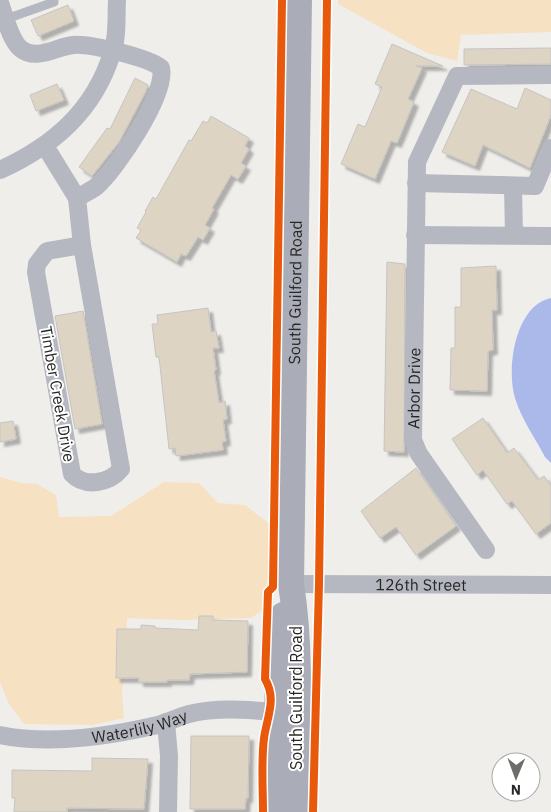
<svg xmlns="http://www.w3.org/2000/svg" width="551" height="812" viewBox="0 0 551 812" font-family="'IBM Plex Sans',sans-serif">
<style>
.green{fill:#f6e1c2}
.water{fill:#abb9ea}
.building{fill:#ded4c4;stroke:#c5c4c2;filter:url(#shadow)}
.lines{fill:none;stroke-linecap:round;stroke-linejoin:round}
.lane{stroke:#b5b8c1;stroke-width:9}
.street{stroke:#b5b8c1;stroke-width:18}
.secondary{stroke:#aaadb8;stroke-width:26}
.cycleway-casing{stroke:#fff;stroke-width:11}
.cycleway{stroke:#e8590c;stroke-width:8}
.labels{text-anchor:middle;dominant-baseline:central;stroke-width:4;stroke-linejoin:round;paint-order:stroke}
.street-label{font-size:16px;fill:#282725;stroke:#fff}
</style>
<defs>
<filter id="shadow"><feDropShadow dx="4.5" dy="4.5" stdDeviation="1" flood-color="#0004"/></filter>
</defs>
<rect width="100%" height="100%" fill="#f0eeeb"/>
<!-- green -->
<g class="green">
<path d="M338,0H551V32L461,35L457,61L427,53L338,4Z"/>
<path d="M0,477L22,483L37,484L56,495L59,517L111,516L164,482L199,483L218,503L245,505L271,525L269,582L264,609L251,618L180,620L127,618L122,692L124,718L92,725L24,724L9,704L0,682Z"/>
</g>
<!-- water -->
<path class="water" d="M551,298V463L545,457C535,438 521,418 515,398C506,369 515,305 551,298Z"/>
<!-- building -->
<g class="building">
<path d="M68,5L74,21L38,36L31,20Z"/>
<path d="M392,44L443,66H416L422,68L408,99L414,102L397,143L391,141L375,179L341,164L358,124L365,127L382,87L375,84Z"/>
<path d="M551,48V64L464,65V49Z"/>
<path d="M135,78L148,85L146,91L119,142L92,176L79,167L107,128L110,129Z"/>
<path d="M57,84L64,100L36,111L30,95Z"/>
<path d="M525,88L551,100V115L530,168L483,145L475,166L442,152L471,89L517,109Z"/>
<path d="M211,116L249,138L245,146L249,149L241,163L246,166L238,179L231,175L212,208L214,209L205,225L210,228L203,240L198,237L186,256L181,254L177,262L136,238L141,230L137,228L146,212L145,211L153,197L156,199L189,140L191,141L203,121L207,123Z"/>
<path d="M387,262L405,264L404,452L384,451Z"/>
<path d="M496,266L497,310H492L493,350L488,351L487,391L450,390L451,348H455V307H461V268Z"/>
<path d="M208,308L211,332L216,331L219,348H213L216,370L214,371L219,403L225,401L227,419L223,420L226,441L222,442L223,450L176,456L175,448L169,449L159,357H156L152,324H158L157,315Z"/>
<path d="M83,311L102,424L75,429L55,316Z"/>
<path d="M483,418L507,453L514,448L538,480L544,476L551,486V523L536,534L512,501L507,504L483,470L477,475L452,439Z"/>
<path d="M13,421L16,439L0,442V423Z"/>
<path d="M416,468L456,526L416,555L396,527L380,538L361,511Z"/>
<path d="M199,616H213V620L248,621L247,672L190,674L189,680H167V682H139V678H116L117,629H141V625L155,626V628L198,630Z"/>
<path d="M191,736H249L248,798H246L245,809H190Z"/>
<path d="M92,758L148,759L144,809L67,808V812H14L15,798H12V770L92,771Z"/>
</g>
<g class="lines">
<!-- lane -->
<path class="lane" d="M6,19L54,2V0"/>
<!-- street -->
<g class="street">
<path d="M0,3C5,16 10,40 21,49C36,61 56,47 73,45C89,43 150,58 161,68C167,94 117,168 97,186C91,191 83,194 77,198"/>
<path d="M45,146L77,198L82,245"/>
<path d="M0,170C53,146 94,111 112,53C118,37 116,17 117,0"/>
<path d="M416,183L535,186L551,148"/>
<path d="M513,186L514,235"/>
<path d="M415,235L551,236"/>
<path d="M82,245L121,469C110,483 85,488 72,474L36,272L37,264L47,251Z"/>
<path id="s1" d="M486,550L419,454L413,440L417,162L457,76L551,75"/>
<path id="s2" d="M291,584L551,585"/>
<path d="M166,722L169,756L168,812"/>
<path id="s3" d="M0,735C49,745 105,737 153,726C165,724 177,717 189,714C218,707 249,710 278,712"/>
</g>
<!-- secondary -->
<g class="secondary">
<path d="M276,812L278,662L283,615"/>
<path id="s4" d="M295,812C296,736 303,659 291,584L299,0"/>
</g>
<!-- cycleway casing -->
<g class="cycleway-casing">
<g id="cycleway">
<path d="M263,812C263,788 261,762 264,738C267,717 277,699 265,679L268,592L273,587L282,0"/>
<path d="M313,812L319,584L327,0"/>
</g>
</g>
<!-- cycleway -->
<use href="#cycleway" class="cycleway"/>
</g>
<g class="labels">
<!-- street labels -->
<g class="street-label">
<text stroke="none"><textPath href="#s4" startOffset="520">South Guilford Road</textPath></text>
<text stroke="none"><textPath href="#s1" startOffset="184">Arbor Drive</textPath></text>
<text transform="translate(58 394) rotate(80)">Timber Creek Drive</text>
<text stroke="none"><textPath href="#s2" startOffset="130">126th Street</textPath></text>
<text transform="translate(296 698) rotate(-90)">South Guilford Road</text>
<text stroke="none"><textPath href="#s3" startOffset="141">Waterlily Way</textPath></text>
</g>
</g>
<!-- north arrow -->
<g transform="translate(516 777) rotate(181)"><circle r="24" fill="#ffffff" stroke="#a9a9a8"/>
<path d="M0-4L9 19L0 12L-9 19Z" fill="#6e6d6a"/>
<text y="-8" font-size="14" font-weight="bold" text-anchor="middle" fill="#282725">N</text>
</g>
</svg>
